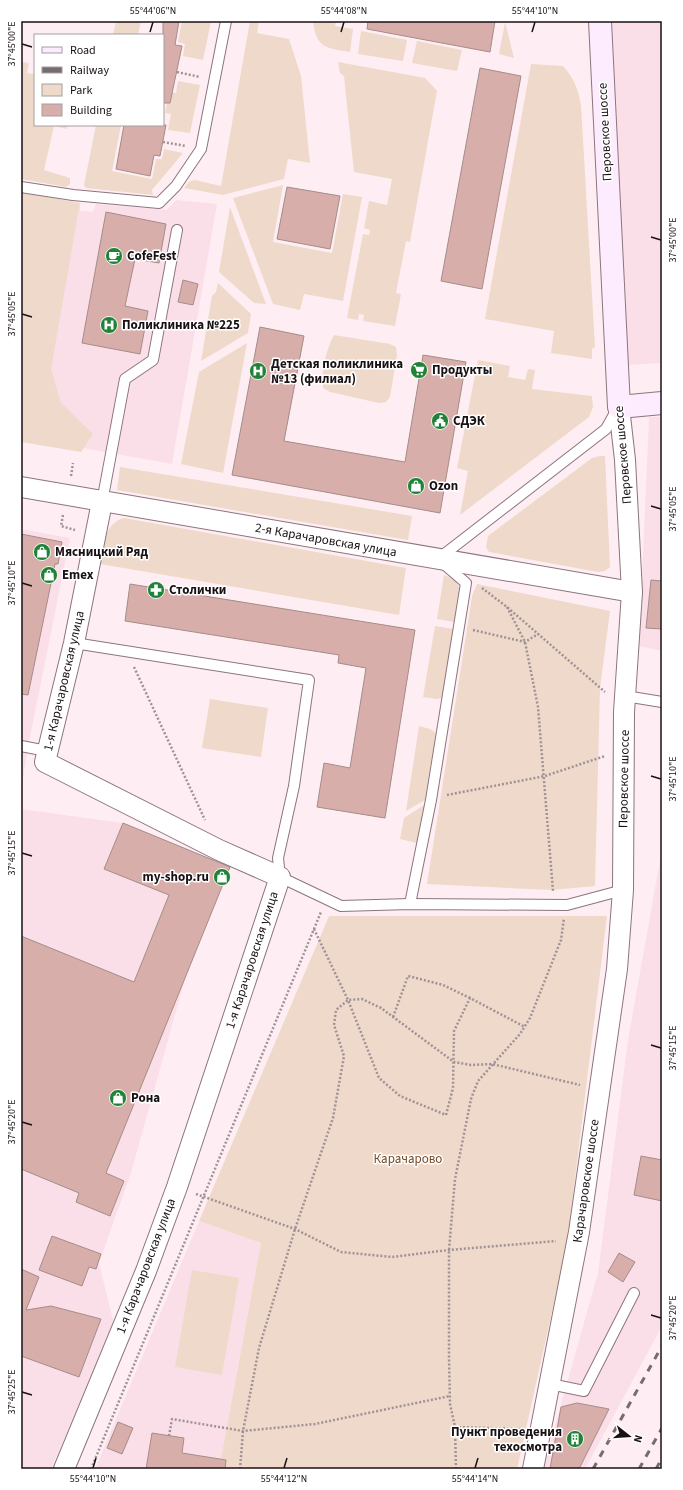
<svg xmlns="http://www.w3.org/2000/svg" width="683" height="1490" viewBox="0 0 683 1490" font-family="'Source Sans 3',sans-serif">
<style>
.built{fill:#fbdfe8}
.green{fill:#efd9cb}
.building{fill:#d7aeaa;stroke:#a58c89}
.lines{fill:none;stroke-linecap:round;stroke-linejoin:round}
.lane-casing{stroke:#8c757d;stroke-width:12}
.street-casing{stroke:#8c757d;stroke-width:22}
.secondary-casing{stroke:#8c757d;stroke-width:24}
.path{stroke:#9f9296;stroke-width:2.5;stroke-dasharray:2 2;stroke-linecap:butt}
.lane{stroke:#fff;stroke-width:10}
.street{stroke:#fff;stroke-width:20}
.secondary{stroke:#fcecfd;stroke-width:22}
.rail{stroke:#766b6e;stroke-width:3;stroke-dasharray:7 7;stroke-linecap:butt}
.ticks{fill:none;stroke:#191114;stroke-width:1.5}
.labels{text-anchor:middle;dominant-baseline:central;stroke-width:3;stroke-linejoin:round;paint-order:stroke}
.street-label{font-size:13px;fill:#191114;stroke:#fff}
.poi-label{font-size:13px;font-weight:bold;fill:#191114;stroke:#fff;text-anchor:start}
.park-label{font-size:13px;fill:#764927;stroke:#fff}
.neatline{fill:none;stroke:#191114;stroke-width:1.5}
.ticks-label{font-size:10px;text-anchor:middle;fill:#191114}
</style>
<rect width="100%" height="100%" fill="#feeef3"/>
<!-- built -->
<g class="built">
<path d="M612,21H662V363L627,365Z"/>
<path d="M176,200L217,204L172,464L21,437L80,203V211L93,212L96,204L167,210Z"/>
<path d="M649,417H662V651L639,646Z"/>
<path d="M21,529L70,538L28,747L21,791Z"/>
<path d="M21,809L123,823L104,869L169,895L145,954L187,972L131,1173L99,1263L114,1324L51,1469H21Z"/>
<path d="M662,849V1326L585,1469H543L598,1273L628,1040Z"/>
<path d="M199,1221L261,1243L219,1469H95Z"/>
</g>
<!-- green -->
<g class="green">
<path d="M116,21H141L138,35H113Z"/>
<path d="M182,21H211L203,60L183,56L185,44L178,42Z"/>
<path d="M250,21H259L257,33L289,39L301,76L310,163L288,159L284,179L223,195L184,188L189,182L195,180L221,186Z"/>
<path d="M313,21H336L335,26L353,29L350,52C326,48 316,48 313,21Z"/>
<path d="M505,22L514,58L499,54Z"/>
<path d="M361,31L407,40L403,61L358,54Z"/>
<path d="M417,41L462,50L457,71L412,63Z"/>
<path d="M21,62L29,63L27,73L35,74V125H67V129L54,126L44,170L70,178V184L66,187L21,179Z"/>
<path d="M338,62L425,78L437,91L410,242L406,241L396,293L401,294L395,326L363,321L364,315L359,314L358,320L347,318L363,234L369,235L370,230L364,228L369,201L387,205L392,179L354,172L344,76L340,73Z"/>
<path d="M531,64L563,66C574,78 578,89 581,105L595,347L592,349V359L551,353L554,331L485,319Z"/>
<path d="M178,81L200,85L190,133L168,130L171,114L165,113L169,92L176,93Z"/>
<path d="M96,125H121L112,171L152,179L156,159H162L164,149L183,153L152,190L153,195L86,188L84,185Z"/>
<path d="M283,185L273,242L332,253L343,194L362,197L343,301L304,294L300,310L273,304L233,198Z"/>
<path d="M21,192L80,203L51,369L61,403L93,434L81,452L21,442Z"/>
<path d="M230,207L266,304L254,303L219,272Z"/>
<path d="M218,283L251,314L248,333L201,361L212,296L216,292Z"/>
<path d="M334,335L390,344L396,347L397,355L390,397L386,402L379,403L330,392L323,388C321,372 326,349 334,335Z"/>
<path d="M247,343L223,473L181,464L199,372Z"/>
<path d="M478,360L510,366L508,377L525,380L528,369L535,370L532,389L592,396L593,407L589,417L460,515L468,471L457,468Z"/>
<path d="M600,456H605L610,567L605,571L598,572L489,552L486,547L488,536L592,458Z"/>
<path d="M120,467L412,516L408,540L117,490Z"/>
<path d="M124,518L406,568L399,615L100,564C104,546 103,524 124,518Z"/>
<path d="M444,575L456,580L459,587L454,622L437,619Z"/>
<path d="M477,584L610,611L600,688L595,886L552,890L427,884L467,629L472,596Z"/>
<path d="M435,626L454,629L442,698L436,699L423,697Z"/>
<path d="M210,699L268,708L261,757L202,748Z"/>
<path d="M419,726L430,729L436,733L425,800L406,811Z"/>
<path d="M424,805L417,843L400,839L404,818Z"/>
<path d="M329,916H607L567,1244L517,1469H219L261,1243L199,1221Z"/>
<path d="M192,1270L239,1278L222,1375L175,1367Z"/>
</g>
<!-- building -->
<g class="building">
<path d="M163,21H179L175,45L182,46L170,103H163Z"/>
<path d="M368,21H495L490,52L367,29Z"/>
<path d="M480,68L521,76L482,289L441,281Z"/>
<path d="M124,125H166L160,156L154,155L150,176L116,169Z"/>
<path d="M287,187L340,196L330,249L277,239Z"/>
<path d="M106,212L166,224L159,263L135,259L125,306L148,311L140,354L82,343Z"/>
<path d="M183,280L198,284L193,305L178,302Z"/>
<path d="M260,327L304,336L284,441L405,462L423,355L466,362L440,513L232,475Z"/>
<path d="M21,534L62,542L58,564H55L28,695L21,694Z"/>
<path d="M651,580L662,581V629L646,628Z"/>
<path d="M130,584L415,630L385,818L317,807L324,763L350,768L366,668L338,663L339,655L125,621Z"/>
<path d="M123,823L230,867L106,1173L124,1181L110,1216L76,1202L79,1193L21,1169V936L134,982L169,895L104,869Z"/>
<path d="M641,1156L662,1160V1201L634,1195Z"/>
<path d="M52,1236L101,1254L96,1269L89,1267L82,1286L39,1270Z"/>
<path d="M619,1253L635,1262L623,1282L608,1272Z"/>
<path d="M21,1269L39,1277L26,1310L51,1306L101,1319L79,1377L21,1356Z"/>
<path d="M577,1403L609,1409L579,1469H550L561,1407Z"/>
<path d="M118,1422L133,1428L122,1454L107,1448Z"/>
<path d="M152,1433L184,1438L182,1453L226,1460L225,1469H146Z"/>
</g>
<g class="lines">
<!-- lane casing -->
<g class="lane-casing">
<g id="lane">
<path d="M21,187L73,195L159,203L176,186L201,149L226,21"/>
<path d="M102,502L125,379L153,360L177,230"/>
<path d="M74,643L309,680L294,786L278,858L280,877L341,906L410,904L567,905L623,890"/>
<path d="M625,696L662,702"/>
<path d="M21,746L47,751"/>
<path d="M410,904L431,800L466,583L438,559L606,429L616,411"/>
<path d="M550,1384L584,1391L634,1293"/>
</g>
</g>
<!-- street casing -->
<g class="street-casing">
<g id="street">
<path d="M21,487L632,592"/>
<path d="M64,1469L146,1271L177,1187L280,877L219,850L45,762L74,643L102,502"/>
<path d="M533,1469L579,1232L617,969L623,890L624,712L632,592L625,460L619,407"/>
</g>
</g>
<!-- secondary casing -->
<g class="secondary-casing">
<path id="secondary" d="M600,21L619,407L662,403"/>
</g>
<!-- path -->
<g class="path">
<path d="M177,72L200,77"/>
<path d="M163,142L186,146"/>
<path d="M71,476L73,463"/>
<path d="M63,515L61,526L75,530"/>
<path d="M482,588L507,607L605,692"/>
<path d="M507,607L525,642L538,707L553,891"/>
<path d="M473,630L525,642L538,634"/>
<path d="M134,667L205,820"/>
<path d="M447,795L545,776L605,756"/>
<path d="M314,929L348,1000L362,999L381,1008L454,1062L471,1065L492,1064L580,1085"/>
<path d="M393,1017L408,976L443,985L470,998"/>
<path d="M196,1194L295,1229L341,1252L392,1257L449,1250L556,1241"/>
<path d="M455,1427L521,1429"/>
<path d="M169,1436L172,1419L243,1431L315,1424L450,1396"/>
<path d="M91,1469L321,912"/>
<path d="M240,1469L243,1431L259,1348L295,1229L333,1118L344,1056L334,1025L336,1010L348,1000L379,1078L400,1096L446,1115L453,1088L454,1031L470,998L525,1027"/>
<path d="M456,1469L455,1427L450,1404L449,1357V1250L455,1179L471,1099L478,1081L520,1034L530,1018L561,940L564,918"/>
</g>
<!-- lane -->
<use href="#lane" class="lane"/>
<!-- street -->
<use href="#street" class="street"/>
<!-- secondary -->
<use href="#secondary" class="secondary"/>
<!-- rail -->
<g class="rail">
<path d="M593,1469L662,1346"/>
<path d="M639,1469L662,1428"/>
<path d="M656,1469L662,1458"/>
</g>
</g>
<!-- ticks -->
<path class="ticks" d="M150,32L153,22M341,32L344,22M532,32L535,22M22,44L32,47M651,237L661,240M22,314L32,317M651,506L661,509M22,583L32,586M651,776L661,779M22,853L32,856M651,1045L661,1048M22,1122L32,1125M651,1315L661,1318M22,1392L32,1395M93,1468L96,1458M284,1468L287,1458M475,1468L478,1458"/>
<!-- icons -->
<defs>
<g id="cafe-disc" transform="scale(0.9)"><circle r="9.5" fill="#1f8236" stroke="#fff"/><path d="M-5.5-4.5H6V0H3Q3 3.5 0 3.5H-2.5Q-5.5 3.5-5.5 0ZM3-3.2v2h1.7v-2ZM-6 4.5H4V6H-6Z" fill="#fff"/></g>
<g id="hospital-disc" transform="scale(0.9)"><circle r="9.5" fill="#1f8236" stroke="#fff"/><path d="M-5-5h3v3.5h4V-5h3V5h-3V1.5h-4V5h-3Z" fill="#fff"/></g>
<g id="supermarket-disc" transform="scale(0.9)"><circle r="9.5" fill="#1f8236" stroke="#fff"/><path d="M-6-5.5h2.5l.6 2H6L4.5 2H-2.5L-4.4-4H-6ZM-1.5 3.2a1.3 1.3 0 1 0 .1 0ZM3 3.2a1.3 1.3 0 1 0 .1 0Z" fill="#fff"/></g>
<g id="civic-disc" transform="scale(0.9)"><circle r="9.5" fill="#1f8236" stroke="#fff"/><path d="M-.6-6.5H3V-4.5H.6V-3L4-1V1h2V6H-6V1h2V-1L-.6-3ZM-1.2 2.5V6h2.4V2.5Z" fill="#fff"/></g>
<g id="shop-disc" transform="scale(0.9)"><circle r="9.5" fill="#1f8236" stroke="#fff"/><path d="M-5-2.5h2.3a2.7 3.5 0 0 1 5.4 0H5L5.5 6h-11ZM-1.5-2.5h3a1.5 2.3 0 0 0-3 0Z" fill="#fff"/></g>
<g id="pharmacy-disc" transform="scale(0.9)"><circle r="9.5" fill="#1f8236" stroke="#fff"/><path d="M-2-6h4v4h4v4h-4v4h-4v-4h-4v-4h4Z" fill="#fff"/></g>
<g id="building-disc" transform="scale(0.9)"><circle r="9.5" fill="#1f8236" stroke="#fff"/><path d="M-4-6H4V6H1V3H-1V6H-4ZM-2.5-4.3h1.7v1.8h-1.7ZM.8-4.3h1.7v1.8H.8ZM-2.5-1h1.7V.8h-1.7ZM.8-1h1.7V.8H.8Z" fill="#fff"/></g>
</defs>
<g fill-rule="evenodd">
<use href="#cafe-disc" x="114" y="256"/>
<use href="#hospital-disc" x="109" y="325"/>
<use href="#supermarket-disc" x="419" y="370"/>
<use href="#hospital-disc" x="258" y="371"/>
<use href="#civic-disc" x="440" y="421"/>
<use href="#shop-disc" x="416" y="486"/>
<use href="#shop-disc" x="42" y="552"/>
<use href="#shop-disc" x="49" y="575"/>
<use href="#pharmacy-disc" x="156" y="590"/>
<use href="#shop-disc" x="222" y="877"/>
<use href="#shop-disc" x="118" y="1098"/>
<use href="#building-disc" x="575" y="1439"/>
</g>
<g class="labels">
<!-- street labels -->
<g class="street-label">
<text transform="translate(605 132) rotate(-93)">Перовское шоссе</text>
<text transform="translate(623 455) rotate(-95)">Перовское шоссе</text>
<text transform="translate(326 540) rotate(10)">2-я Карачаровская улица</text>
<text transform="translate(64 681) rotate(-77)">1-я Карачаровская улица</text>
<text transform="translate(624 779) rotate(-89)">Перовское шоссе</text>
<text transform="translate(252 960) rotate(-72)">1-я Карачаровская улица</text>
<text transform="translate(586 1181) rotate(-82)">Карачаровское шоссе</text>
<text transform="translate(146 1266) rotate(-69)">1-я Карачаровская улица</text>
</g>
<!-- poi labels -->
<g class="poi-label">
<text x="127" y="256">CofeFest</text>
<text x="122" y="325">Поликлиника №225</text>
<text x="271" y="364">Детская поликлиника<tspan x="271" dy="15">№13 (филиал)</tspan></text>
<text x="432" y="370">Продукты</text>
<text x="453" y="421">СДЭК</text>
<text x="429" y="486">Ozon</text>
<text x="55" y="552">Мясницкий Ряд</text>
<text x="62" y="575">Emex</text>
<text x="169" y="590">Столички</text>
<text x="209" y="877" text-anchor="end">my-shop.ru</text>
<text x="131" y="1098">Рона</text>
<text x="562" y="1432" text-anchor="end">Пункт проведения<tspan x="562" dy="15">техосмотра</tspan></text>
</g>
<!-- park labels -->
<g class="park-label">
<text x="408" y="1159">Карачарово</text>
</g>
</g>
<!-- border -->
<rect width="683" height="1490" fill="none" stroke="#ffffff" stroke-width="44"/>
<!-- legend -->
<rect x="34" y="34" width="130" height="92" fill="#ffffff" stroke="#a3a0a1"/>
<rect x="42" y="47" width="20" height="6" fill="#fcecfd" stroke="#a3a0a1"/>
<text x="70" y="54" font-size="12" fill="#191114">Road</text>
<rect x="42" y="67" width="20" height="6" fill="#766b6e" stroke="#a3a0a1"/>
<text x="70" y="74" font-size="12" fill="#191114">Railway</text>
<rect x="42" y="84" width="20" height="12" fill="#efd9cb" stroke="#a3a0a1"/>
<text x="70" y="94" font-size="12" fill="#191114">Park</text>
<rect x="42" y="104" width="20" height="12" fill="#d7aeaa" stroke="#a3a0a1"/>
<text x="70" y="114" font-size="12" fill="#191114">Building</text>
<!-- north arrow -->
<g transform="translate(629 1436) rotate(107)" stroke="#ffffff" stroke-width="3" paint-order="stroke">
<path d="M0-3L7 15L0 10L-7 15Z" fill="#191114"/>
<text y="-6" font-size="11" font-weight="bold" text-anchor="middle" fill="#191114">N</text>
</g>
<rect x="22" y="22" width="639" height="1446" class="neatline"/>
<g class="ticks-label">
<text x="153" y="14">55°44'06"N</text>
<text x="344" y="14">55°44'08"N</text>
<text x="535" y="14">55°44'10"N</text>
<text transform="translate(11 44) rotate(-90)" y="4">37°45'00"E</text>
<text transform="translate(672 240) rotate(-90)" y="4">37°45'00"E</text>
<text transform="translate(11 314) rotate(-90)" y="4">37°45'05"E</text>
<text transform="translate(672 509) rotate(-90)" y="4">37°45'05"E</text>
<text transform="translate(11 583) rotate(-90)" y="4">37°45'10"E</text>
<text transform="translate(672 779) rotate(-90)" y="4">37°45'10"E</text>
<text transform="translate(11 853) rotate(-90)" y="4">37°45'15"E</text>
<text transform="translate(672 1048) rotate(-90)" y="4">37°45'15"E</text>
<text transform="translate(11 1122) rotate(-90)" y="4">37°45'20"E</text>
<text transform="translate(672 1318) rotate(-90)" y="4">37°45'20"E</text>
<text transform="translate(11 1392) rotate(-90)" y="4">37°45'25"E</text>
<text x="93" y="1482">55°44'10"N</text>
<text x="284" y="1482">55°44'12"N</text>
<text x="475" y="1482">55°44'14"N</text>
</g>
</svg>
